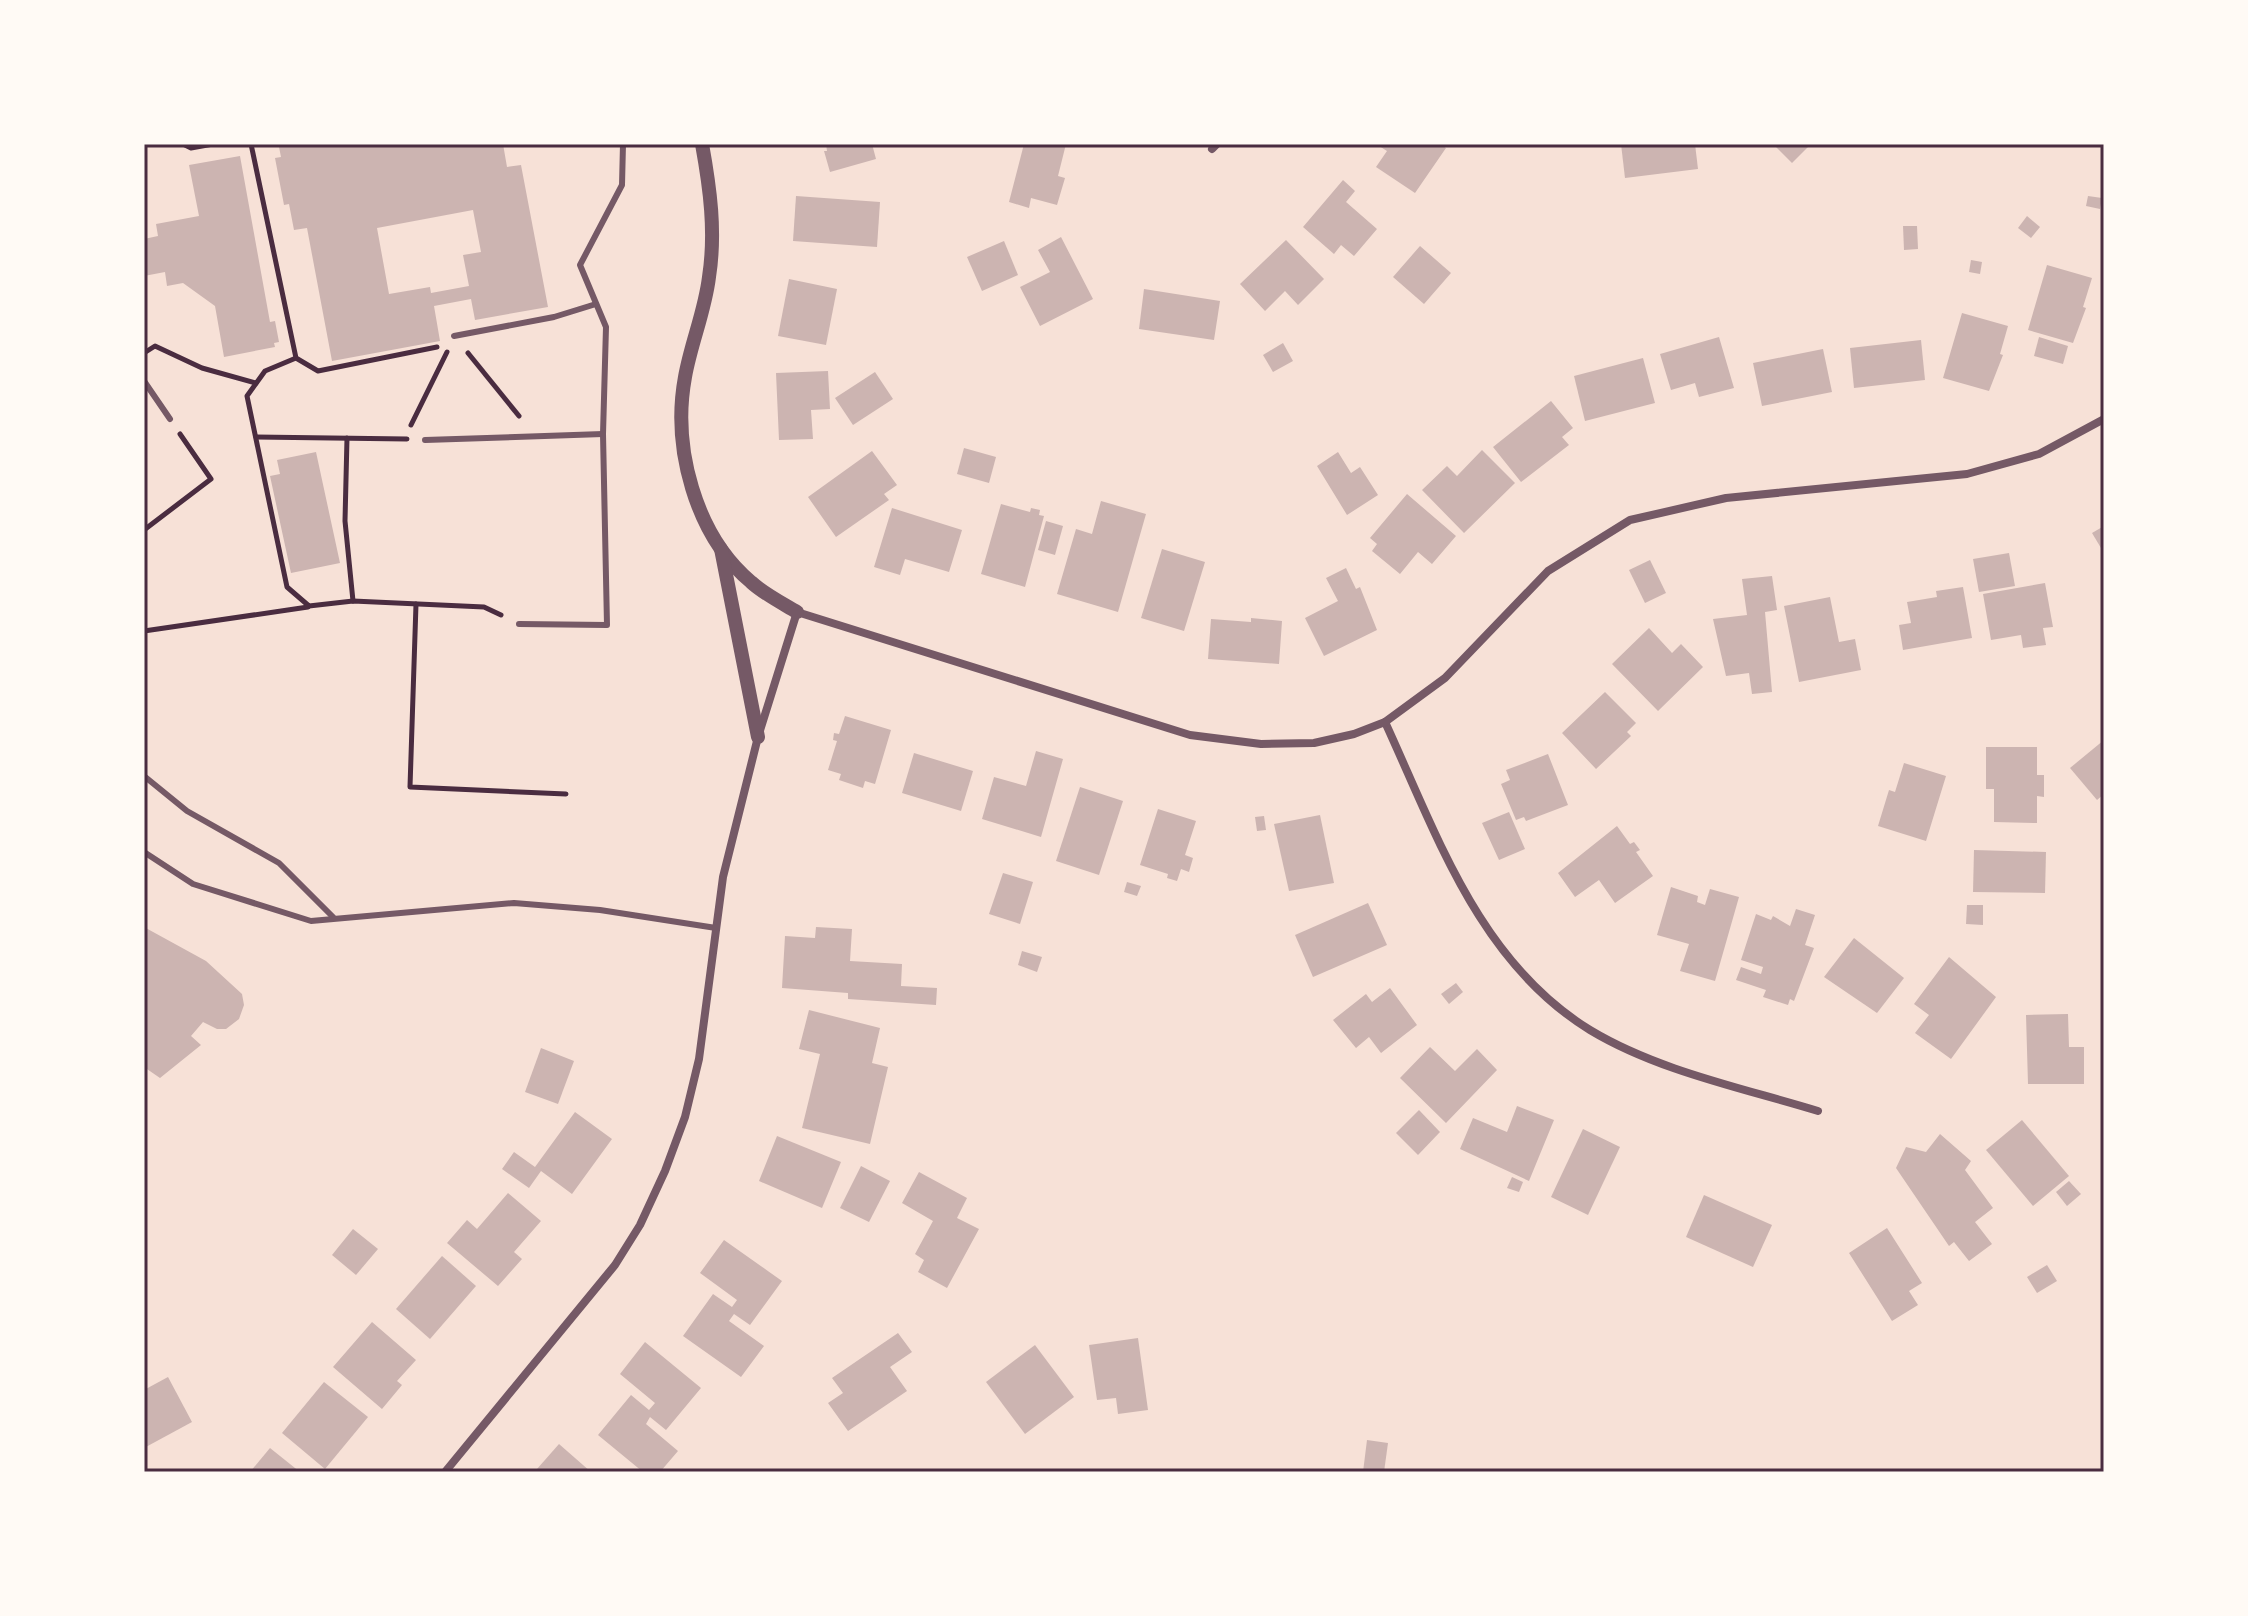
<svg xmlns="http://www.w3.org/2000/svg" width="2248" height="1616" viewBox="0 0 2248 1616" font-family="'Nunito Sans',sans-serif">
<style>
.building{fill:#ccb4b1;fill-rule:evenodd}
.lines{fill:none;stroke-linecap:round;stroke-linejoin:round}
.path{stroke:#4a2c40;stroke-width:5}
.service{stroke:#755966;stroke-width:6}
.minor{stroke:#755966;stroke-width:8}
.tertiary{stroke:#755966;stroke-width:14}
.neatline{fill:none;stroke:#4a2c40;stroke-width:3}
</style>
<rect width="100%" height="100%" fill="#f7e1d7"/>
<!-- building -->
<g class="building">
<path d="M295,144H503L507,167L521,165L548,307L475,320L471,299L434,306L440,341L332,361L307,228L294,230L289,204L284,205L275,158L281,157L279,147ZM473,210L481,252L463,255L469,286L431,293L430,287L389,294L377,228Z"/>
<path d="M826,144H872L876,159L830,172L824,151H827Z"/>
<path d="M1024,144H1066L1058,176L1065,178L1057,205L1031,198L1029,208L1009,202Z"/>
<path d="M1376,144H1440L1446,148L1415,193L1376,167L1387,151Z"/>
<path d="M1621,144H1695L1698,169L1625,178Z"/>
<path d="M1773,144H1811L1792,163Z"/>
<path d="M240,156L270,322L275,321L279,342L274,343L275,347L224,357L215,306L183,283L167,286L165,272L144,276V239L158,236L156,224L199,216L189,165Z"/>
<path d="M1343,180L1355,191L1346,202L1377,229L1354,256L1341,245L1334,254L1303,227Z"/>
<path d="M796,196L880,202L877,247L793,241Z"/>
<path d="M2088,196L2102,198L2100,209L2086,206Z"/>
<path d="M2027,216L2040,227L2031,238L2018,228Z"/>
<path d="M1903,226H1917L1918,249L1904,250Z"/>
<path d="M1061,237L1093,299L1040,326L1020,287L1050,272L1038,250Z"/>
<path d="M1286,240L1324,279L1298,305L1285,291L1265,311L1240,284Z"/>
<path d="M1004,241L1018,275L982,291L967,257Z"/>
<path d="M1420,246L1451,273L1424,304L1393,277Z"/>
<path d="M1971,260L1982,262L1980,274L1969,272Z"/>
<path d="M2047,265L2092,278L2083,307L2086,308L2073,343L2028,330Z"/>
<path d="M789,279L837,289L826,345L778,336Z"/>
<path d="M1144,289L1220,301L1214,340L1139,329Z"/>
<path d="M1962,313L2008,326L2000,354L2003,355L1989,391L1943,378Z"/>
<path d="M1719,337L1734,388L1699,397L1695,383L1671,390L1660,354Z"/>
<path d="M2039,337L2068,346L2063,364L2034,356Z"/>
<path d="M1921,340L1925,380L1854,388L1850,348Z"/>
<path d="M1283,343L1293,361L1273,372L1263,355Z"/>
<path d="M1823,349L1832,392L1762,406L1753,363Z"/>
<path d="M1643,358L1655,403L1585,421L1574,376Z"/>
<path d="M828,371L830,409L811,410L813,439L779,440L776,373Z"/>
<path d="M875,372L893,399L853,425L835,398Z"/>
<path d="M1551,401L1573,428L1562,437L1569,445L1521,482L1493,447Z"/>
<path d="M964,448L996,457L989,483L957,474Z"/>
<path d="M1482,450L1515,483L1464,533L1422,490L1447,466L1457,476Z"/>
<path d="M872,451L897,485L884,494L889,500L836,537L808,497Z"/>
<path d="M316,452L340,563L291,573L270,476L280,474L277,460Z"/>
<path d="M1338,452L1351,473L1360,467L1378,495L1347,515L1317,466Z"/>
<path d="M1407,494L1456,536L1432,564L1418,552L1400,574L1372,551L1377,544L1370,538Z"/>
<path d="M1101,501L1146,514L1118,612L1057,594L1076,529L1092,534Z"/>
<path d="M1001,504L1030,512L1031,508L1040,510L1039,515L1044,516L1025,587L981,574Z"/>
<path d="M892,508L962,530L949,572L905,559L900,575L874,567Z"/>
<path d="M1046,521L1063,526L1055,555L1038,550Z"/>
<path d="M2104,526V553L2092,533Z"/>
<path d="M1162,549L1205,562L1184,631L1141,618Z"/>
<path d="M2009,553L2015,586L1979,592L1973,559Z"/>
<path d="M1650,560L1666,593L1645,603L1629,570Z"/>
<path d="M1346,568L1356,589L1360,587L1377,630L1324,656L1305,618L1338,601L1326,578Z"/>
<path d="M1772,576L1777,610L1765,612L1772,692L1752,694L1749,673L1726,676L1713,619L1747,615L1742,579Z"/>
<path d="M2045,583L2053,627L2043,628L2046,645L2023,648L2021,635L1991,640L1983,594Z"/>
<path d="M1963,587L1972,638L1903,650L1899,625L1911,623L1907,602L1937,597L1936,591Z"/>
<path d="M1830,597L1839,642L1855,639L1861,670L1799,682L1784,606Z"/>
<path d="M1251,618L1282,621L1279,664L1208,659L1211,619L1251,622Z"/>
<path d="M1649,628L1672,653L1681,644L1703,667L1658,711L1612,664Z"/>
<path d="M1605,692L1636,723L1627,732L1631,736L1596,769L1562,733Z"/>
<path d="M845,716L891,730L875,784L865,781L863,788L839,780L841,774L828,770L837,741L833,740L834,733L839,734Z"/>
<path d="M2104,740V794L2097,800L2070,768Z"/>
<path d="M1986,747H2037V775H2044V797L2037,796V823L1994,822V789H1986Z"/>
<path d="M1036,751L1063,759L1041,837L982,819L994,777L1026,786Z"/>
<path d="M914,753L973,771L961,811L902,793Z"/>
<path d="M1548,754L1568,805L1526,821L1524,817L1516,820L1501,784L1510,780L1506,770Z"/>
<path d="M1904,763L1946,776L1926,841L1878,826L1889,790L1895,792Z"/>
<path d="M1080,787L1123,801L1099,875L1056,861Z"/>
<path d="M1158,809L1196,821L1185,855L1193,858L1189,872L1181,869L1177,881L1167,878L1168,874L1140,865Z"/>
<path d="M1509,812L1525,849L1499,860L1482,823Z"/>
<path d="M1320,815L1334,883L1289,891L1274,824Z"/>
<path d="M1264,816L1266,830L1257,831L1255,817Z"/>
<path d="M1617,826L1630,844L1634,842L1640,850L1636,852L1653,876L1615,903L1599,880L1575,897L1558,873Z"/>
<path d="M1974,850L2046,852L2045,893L1973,892Z"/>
<path d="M1003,873L1033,882L1020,924L989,914Z"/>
<path d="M1127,882L1141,886L1137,896L1124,892Z"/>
<path d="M1671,887L1698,896L1697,902L1705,905L1710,889L1739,897L1715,981L1680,971L1689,944L1657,935Z"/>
<path d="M1368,903L1387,945L1313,977L1295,935Z"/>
<path d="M1967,905H1983V925L1966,924Z"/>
<path d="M1796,909L1815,915L1805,945L1814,948L1794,1001L1790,999L1788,1005L1763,997L1766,990L1736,980L1741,967L1761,974L1763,967L1741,960L1756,914L1771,920L1773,916L1790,926Z"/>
<path d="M144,927L206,961L242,994L244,1005L239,1019L226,1029H217L203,1022L191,1036L201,1045L160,1078L144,1067Z"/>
<path d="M816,927L852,929L850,961L902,964L901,986L937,988L936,1005L848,999V993L782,988L785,936L815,938Z"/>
<path d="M1854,938L1904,978L1877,1013L1824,977Z"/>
<path d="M1022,951L1042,957L1037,972L1018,965Z"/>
<path d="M1949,957L1996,997L1951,1059L1915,1033L1929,1015L1914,1004Z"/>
<path d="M1456,983L1463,992L1449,1004L1441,994Z"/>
<path d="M1390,988L1417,1025L1381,1053L1369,1037L1356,1048L1333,1020L1366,994L1372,1002Z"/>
<path d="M809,1010L880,1028L872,1063L888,1067L870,1144L802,1128L820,1054L799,1049Z"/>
<path d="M2068,1014L2069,1047H2084V1084H2028L2026,1015Z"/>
<path d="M1430,1047L1455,1071L1477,1049L1497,1070L1446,1123L1400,1078Z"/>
<path d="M541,1048L574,1061L558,1104L525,1092Z"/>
<path d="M1517,1106L1554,1120L1529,1181L1460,1149L1473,1118L1507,1132Z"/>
<path d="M1419,1110L1440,1132L1418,1155L1396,1133Z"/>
<path d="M575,1112L612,1139L572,1194L541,1171L529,1188L502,1169L514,1152L535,1167Z"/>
<path d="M2022,1120L2069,1176L2033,1206L1986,1150Z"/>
<path d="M1583,1129L1620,1147L1588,1215L1551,1197Z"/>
<path d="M1940,1134L1971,1161L1965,1170L1993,1208L1975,1222L1992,1244L1969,1261L1954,1242L1949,1246L1896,1168L1906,1147L1926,1152Z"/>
<path d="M777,1136L841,1162L822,1208L759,1181Z"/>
<path d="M861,1166L890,1181L869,1222L840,1208Z"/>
<path d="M919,1172L967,1198L957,1218L979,1229L947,1288L918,1272L924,1260L915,1254L933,1221L902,1203Z"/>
<path d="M1512,1177L1523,1182L1519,1192L1507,1188Z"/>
<path d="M2069,1181L2081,1194L2067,1206L2056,1192Z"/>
<path d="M508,1193L541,1221L514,1252L522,1259L498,1286L447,1243L467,1220L477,1229Z"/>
<path d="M1704,1195L1772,1225L1753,1267L1686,1237Z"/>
<path d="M1887,1228L1922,1283L1909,1291L1918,1305L1892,1321L1849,1253Z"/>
<path d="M353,1229L378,1249L356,1275L332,1255Z"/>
<path d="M724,1240L782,1281L750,1325L734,1314L729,1321L764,1346L741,1377L683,1336L713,1294L732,1307L737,1300L700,1273Z"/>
<path d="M442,1256L476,1286L430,1339L396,1309Z"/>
<path d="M2047,1265L2057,1281L2037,1293L2027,1277Z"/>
<path d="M372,1322L416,1360L397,1381L402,1385L382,1409L333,1367Z"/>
<path d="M898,1333L912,1352L890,1367L907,1391L848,1431L828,1403L843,1393L832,1378Z"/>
<path d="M1138,1338L1148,1410L1118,1414L1116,1398L1097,1400L1089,1345Z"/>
<path d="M645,1342L701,1388L666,1430L650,1417L646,1424L678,1451L660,1472H643L598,1435L631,1395L649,1410L655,1403L620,1374Z"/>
<path d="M1035,1345L1074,1397L1025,1434L986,1382Z"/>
<path d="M168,1377L192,1422L144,1448V1390Z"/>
<path d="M324,1382L368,1417L325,1469L282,1433Z"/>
<path d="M1367,1440L1388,1443L1384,1472H1363Z"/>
<path d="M559,1444L591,1472H541L537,1469Z"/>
<path d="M270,1448L300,1472H250Z"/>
</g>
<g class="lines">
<!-- path -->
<g class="path">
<path d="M183,144L191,148L213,144"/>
<path d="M251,144L296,358L318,371L437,347"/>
<path d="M144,353L155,346L202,368L256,383"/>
<path d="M468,353L519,416"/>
<path d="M296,358L265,371L247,396L287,587L309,606L353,601L484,607L501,615"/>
<path d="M411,425L447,352"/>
<path d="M256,437L407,439"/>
<path d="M347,438L345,521L353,601"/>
<path d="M144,530L211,479L180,434"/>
<path d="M416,604L410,787L566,794"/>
<path d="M144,631L308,607"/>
</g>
<!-- service -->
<g class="service">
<path d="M454,336L554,317L596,304"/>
<path d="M144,381L170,419"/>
<path d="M425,440L603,434"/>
<path d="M519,624L607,625L603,434L606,327L580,265L622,185L623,144"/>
<path d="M144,776L187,811L279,863L333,917"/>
<path d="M144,852L193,884L311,921L514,903L600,910L716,928"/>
</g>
<!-- minor -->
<g class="minor">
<path d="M1212,149L1217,144"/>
<path d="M1385,722C1437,835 1479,962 1590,1030C1658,1071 1743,1088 1818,1111"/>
<path d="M445,1472L615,1265L640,1225L665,1171L685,1117L699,1059L723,877L758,737L797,612L1190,735L1261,744L1314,743L1354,734L1385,722L1445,678L1548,571L1630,520L1726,498L1967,474L2039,454L2104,419"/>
</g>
<!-- tertiary -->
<g class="tertiary">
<path d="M702,144C710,188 716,232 709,277C705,311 691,343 685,377C672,447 695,535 751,582C764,594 782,603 797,612"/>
<path d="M721,549L758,737"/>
</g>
</g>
<!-- border -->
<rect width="2248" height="1616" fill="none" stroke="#fffaf5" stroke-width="292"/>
<rect x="146" y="146" width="1956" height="1324" class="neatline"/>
</svg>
